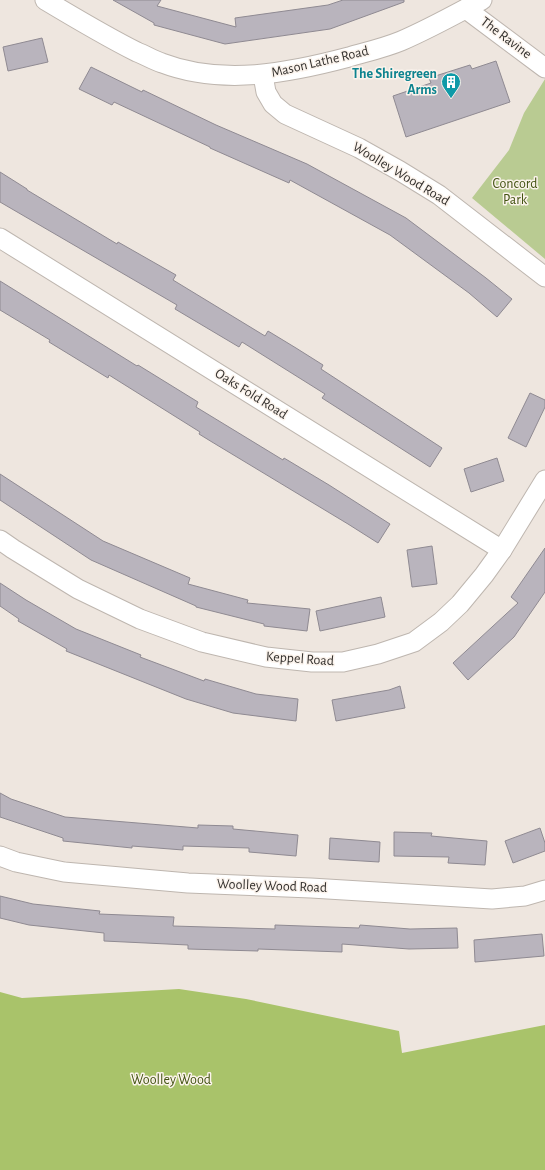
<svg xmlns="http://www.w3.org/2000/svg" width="545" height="1170" viewBox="0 0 545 1170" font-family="'Alegreya Sans',sans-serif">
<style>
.green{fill:#b9cb92}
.forest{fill:#a9c36a}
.building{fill:#b9b4bd;stroke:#8f8a92}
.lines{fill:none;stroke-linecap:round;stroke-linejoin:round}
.minor-casing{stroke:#beb6af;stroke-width:21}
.minor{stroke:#fff;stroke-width:19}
.labels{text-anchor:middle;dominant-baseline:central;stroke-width:3;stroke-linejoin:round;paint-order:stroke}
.street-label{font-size:14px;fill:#34312e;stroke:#fbf3ec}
.culture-label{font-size:14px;font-weight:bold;fill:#0d838f;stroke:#fbf3ec;text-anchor:end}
.park-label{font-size:14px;fill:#435312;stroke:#fbf3ec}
</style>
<rect width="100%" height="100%" fill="#eee6df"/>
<!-- green -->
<path class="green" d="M545,79V259L472,198L509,150L524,113Z"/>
<!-- forest -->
<path class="forest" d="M179,989L246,999L399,1031L402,1053L545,1025V1170H0V992L22,998Z"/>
<!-- building -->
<g class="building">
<path d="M113,0H161L157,6L236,27L235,18L328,5L343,0H404V2L330,29L225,44L154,25V23Z"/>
<path d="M42,38L48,62L8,71L3,47Z"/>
<path d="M496,61L510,102L406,137L393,96L431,83L429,78L470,65L472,69Z"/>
<path d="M91,67L142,92L143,90L216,125L307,164L406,218L486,278L512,299L497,317L469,293L390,235L290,180L289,183L210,148V147L114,102L112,105L79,89Z"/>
<path d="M0,172L27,189V190L117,244L118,242L176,275L173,280L265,336L268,331L296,348L323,365L321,369L442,448L430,467L322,398L325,394L242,342L239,347L175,309L177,305L0,202Z"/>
<path d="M0,281L137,366L138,365L198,402L196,407L283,460L284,458L329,485L390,524L378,543L348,524L212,442L199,434L200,432L109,375L108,378L49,342L50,340L0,310Z"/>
<path d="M530,393L545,400V407L526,447L508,438Z"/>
<path d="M497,458L504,481L471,492L464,469Z"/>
<path d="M0,474L103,541L190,578L188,584L248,600L247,603L310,609L307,631L264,626V624L196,607V606L91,560L0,500Z"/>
<path d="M432,546L437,584L412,587L407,550Z"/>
<path d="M545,548V592L514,637L468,680L453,663L518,603L511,597Z"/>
<path d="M0,583L26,600L76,629L141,655L140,657L204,681L205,679L256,694L298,699L296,721L233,713L186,699L66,651L67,649L18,621L19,619L0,606Z"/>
<path d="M381,597L385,617L320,631L316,611Z"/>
<path d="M400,686L405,708L336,721L332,700L389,690Z"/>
<path d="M0,793L11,799L65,817L198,828V825L233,826V829L298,835L296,856L249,852V848L183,846V850L132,846V848L63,841V838L0,817Z"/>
<path d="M540,828L545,843V851L513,863L505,841Z"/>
<path d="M394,832L432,833L431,836L487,841L485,865L448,863L449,857L394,856Z"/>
<path d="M330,838L380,842L379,862L329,859Z"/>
<path d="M0,896L33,904L100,911L99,914L174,917L173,926L275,929V925L359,928L360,925L410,929L457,928L458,948L409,949L342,944V952L258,949V951L188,949V945L104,941V933L29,925L0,918Z"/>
<path d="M542,934L544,956L475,962L474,940Z"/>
</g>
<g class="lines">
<!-- minor casing -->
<g class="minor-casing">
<g id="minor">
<path d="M45,0C75,18 105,36 137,52C145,55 153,60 162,63C222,86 289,73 349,57C366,52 384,48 401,41C429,29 456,14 482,0"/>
<path d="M466,9L545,68"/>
<path d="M263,75L266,92L273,104L285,114L359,148L400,171L439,195L545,277"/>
<path d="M0,238L502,550"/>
<path d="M0,540L13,549L78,589L140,619L202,642L266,657L312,662H343L378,654L414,642L441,622L460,604L484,575L502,550L545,480"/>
<path d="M0,856L16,862L64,872L188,883L311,888L492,899L525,896L545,890"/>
</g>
</g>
<!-- minor -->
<use href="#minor" class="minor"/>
</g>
<!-- icons -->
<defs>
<g id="building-pin" transform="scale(1)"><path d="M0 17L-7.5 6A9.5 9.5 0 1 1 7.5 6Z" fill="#0f9aa8" stroke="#fbf3ec"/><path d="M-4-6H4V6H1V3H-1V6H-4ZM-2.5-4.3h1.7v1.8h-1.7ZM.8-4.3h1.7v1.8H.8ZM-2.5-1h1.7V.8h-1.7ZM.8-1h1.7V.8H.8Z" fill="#fff"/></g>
</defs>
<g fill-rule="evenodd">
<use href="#building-pin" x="451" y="82"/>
</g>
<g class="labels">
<!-- street labels -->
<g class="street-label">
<text transform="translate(506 38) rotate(37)">The Ravine</text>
<text transform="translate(320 62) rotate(-13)">Mason Lathe Road</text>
<text transform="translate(401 174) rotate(31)">Woolley Wood Road</text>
<text transform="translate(251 394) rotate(32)">Oaks Fold Road</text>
<text transform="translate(300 659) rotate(4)">Keppel Road</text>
<text transform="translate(272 886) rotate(2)">Woolley Wood Road</text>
</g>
<!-- culture labels -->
<g class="culture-label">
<text x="437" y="74">The Shiregreen<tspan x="437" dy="16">Arms</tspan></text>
</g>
<!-- park labels -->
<g class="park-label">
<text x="515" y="184">Concord<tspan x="515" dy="16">Park</tspan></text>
<text x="171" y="1080">Woolley Wood</text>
</g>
</g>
</svg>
